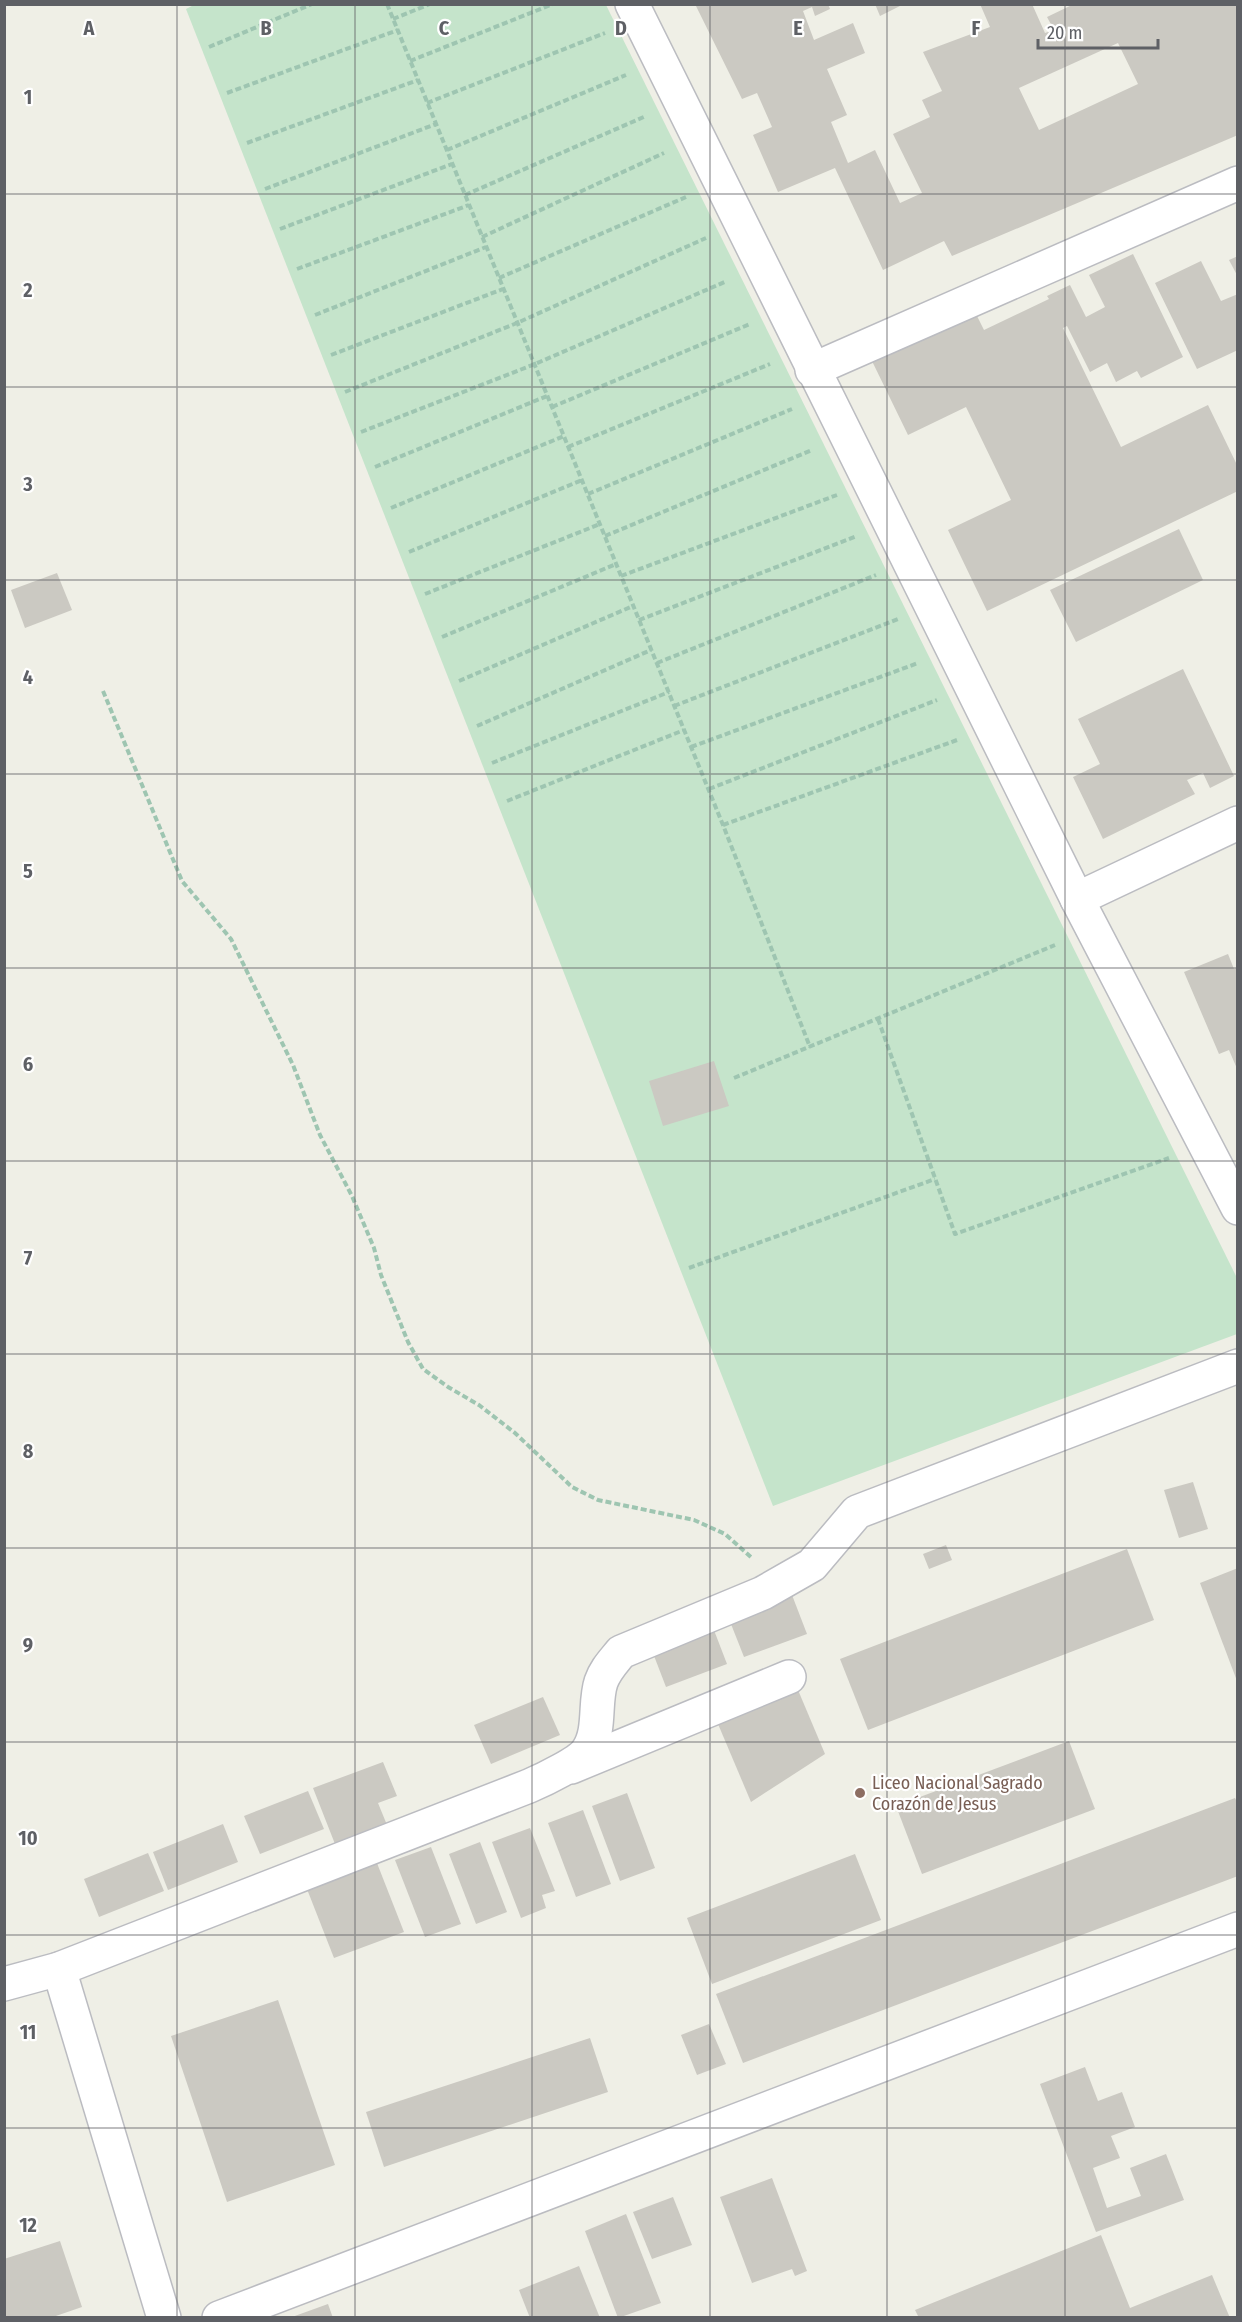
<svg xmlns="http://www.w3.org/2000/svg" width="1242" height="2322" viewBox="0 0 1242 2322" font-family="'Fira Sans Condensed',sans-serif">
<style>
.green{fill:#c5e4cb}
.building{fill:#cbc9c2;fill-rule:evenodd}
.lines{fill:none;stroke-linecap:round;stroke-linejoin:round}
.minor-casing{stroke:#bbbcc1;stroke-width:36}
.path{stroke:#9ec5b1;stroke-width:4;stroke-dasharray:6 3;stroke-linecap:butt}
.minor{stroke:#fff;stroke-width:33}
.grid{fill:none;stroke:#5e6065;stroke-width:1.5;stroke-opacity:0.55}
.education-dot{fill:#8d6e63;stroke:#fff;stroke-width:2}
.labels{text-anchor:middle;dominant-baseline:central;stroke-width:4.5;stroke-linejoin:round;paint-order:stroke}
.education-label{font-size:18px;fill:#785e54;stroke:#fff;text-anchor:start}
.grid-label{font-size:20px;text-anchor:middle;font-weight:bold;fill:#5e6065;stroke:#fff;stroke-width:4.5;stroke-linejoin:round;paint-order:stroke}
</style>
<rect width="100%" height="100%" fill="#efefe6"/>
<!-- green -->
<path class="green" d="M196,4L606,5L1237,1278V1334L773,1506L186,9Z"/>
<!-- building -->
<g class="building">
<path d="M695,4H828L830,9L815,16L812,7L803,11L814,40L853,23L865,53L827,69L847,115L831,122L848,163L875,150L900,203L922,193L893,134L930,117L922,100L942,91L923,52L990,27L980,4H1032L1045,33L1054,30L1047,17L1074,4H1238V135L952,256L944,241L883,270L835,168L778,192L753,135L772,127L757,93L742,99ZM1118,43L1138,84L1039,130L1019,88Z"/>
<path d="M875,4H904L880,16Z"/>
<path d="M1133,254L1183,357L1141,378L1137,371L1116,382L1107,363L1090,372L1067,326L1063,328L1121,447L1208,405L1238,467V491L987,611L948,530L1011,500L966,407L908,435L871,359L974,310L984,330L1049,299L1047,296L1070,285L1086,317L1105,307L1089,275Z"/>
<path d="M1238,256V277L1229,260Z"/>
<path d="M1201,261L1221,301L1238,294V350L1197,369L1155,283Z"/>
<path d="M1179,529L1203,580L1076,642L1050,590Z"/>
<path d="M57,573L72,610L25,628L11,590Z"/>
<path d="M1183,669L1234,776L1210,788L1203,773L1187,780L1195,794L1103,839L1073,777L1100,764L1078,719Z"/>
<path d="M1228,954L1234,969L1238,968V1071L1229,1050L1219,1054L1184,972Z"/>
<path d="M714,1061L729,1106L663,1126L649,1081Z"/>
<path d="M1193,1482L1208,1529L1179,1538L1164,1490Z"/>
<path d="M946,1545L952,1560L929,1569L923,1554Z"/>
<path d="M1127,1549L1154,1620L868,1730L840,1659Z"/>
<path d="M1238,1568V1680L1237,1681L1200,1583Z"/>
<path d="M792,1595L807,1634L744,1657L729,1619Z"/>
<path d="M712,1625L727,1664L666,1687L651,1648Z"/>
<path d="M798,1690L825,1754L751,1802L718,1724Z"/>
<path d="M543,1697L560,1735L491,1764L474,1725Z"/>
<path d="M1069,1741L1095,1809L922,1874L896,1806Z"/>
<path d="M383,1762L397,1796L378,1803L387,1825L335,1844L313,1788Z"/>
<path d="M308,1791L324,1829L260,1854L244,1816Z"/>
<path d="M627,1793L655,1868L620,1881L592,1806Z"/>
<path d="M1235,1798L1238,1804V1876L743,2063L716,1994Z"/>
<path d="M583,1810L611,1884L576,1897L548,1823Z"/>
<path d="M223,1824L238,1862L168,1890L153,1852Z"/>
<path d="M530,1828L555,1891L542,1895L546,1908L521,1918L492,1842Z"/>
<path d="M480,1842L507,1912L476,1924L449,1854Z"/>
<path d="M431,1847L461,1924L425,1937L395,1860Z"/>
<path d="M148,1853L164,1891L99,1917L84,1879Z"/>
<path d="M855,1854L881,1920L712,1984L687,1918Z"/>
<path d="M375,1858L404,1932L334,1958L305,1884Z"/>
<path d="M278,2000L335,2165L227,2202L171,2036Z"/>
<path d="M709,2024L726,2064L697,2075L681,2035Z"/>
<path d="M590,2038L608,2092L384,2167L366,2112Z"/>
<path d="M1085,2067L1098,2101L1122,2092L1135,2127L1111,2136L1120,2158L1093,2168L1107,2208L1141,2196L1130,2168L1166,2154L1184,2200L1096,2232L1040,2084Z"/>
<path d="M772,2178L807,2271L795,2276L792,2269L752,2283L720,2197Z"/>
<path d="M673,2197L692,2245L652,2259L633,2212Z"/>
<path d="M626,2214L661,2303L618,2318L585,2231Z"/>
<path d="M1101,2235L1130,2308L1212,2275L1230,2318H919L915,2310Z"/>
<path d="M60,2241L82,2307L50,2318H4V2259Z"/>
<path d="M579,2266L600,2318H530L519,2290Z"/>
<path d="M328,2304L333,2318H292V2317Z"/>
</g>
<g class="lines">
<!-- minor casing -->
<g class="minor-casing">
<g id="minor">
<path d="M632,4L1077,899L1238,1208"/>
<path d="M812,370L1238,183"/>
<path d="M1077,899L1238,823"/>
<path d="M571,1767L789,1677"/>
<path d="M59,1969L164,2318"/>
<path d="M4,1984L59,1969L529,1786C543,1780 581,1762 588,1750C601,1730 594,1703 601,1682C605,1670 613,1662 621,1652L763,1593L812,1565L857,1512L1238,1366"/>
<path d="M219,2318L1238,1929"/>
</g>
</g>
<!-- path -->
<g class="path">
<path d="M387,4L723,825L810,1047"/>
<path d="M393,19L430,4"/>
<path d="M209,47L312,4"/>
<path d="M410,61L553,4"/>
<path d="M227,93L398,30"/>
<path d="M427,103L605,33"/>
<path d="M247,143L418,80"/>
<path d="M447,150L626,75"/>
<path d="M265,189L436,124"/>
<path d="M465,195L646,116"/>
<path d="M280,229L452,164"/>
<path d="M482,237L664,153"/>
<path d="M297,269L469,205"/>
<path d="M499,278L686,197"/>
<path d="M315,315L486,247"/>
<path d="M331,355L503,289"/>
<path d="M345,392L517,323L706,238"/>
<path d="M552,407L750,324"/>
<path d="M361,432L535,364L727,281"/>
<path d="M568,447L770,364"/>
<path d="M375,467L547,396"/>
<path d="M588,494L792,409"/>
<path d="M391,508L564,436"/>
<path d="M605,536L812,450"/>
<path d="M409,552L582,480"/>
<path d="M621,576L837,495"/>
<path d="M425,594L600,524"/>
<path d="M639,620L857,536"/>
<path d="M442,637L616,564"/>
<path d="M657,663L876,575"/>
<path d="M459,681L633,606"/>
<path d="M103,691L182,881L231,939L293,1065L320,1135L352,1196L374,1248L381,1275L408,1342L423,1369L448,1387L479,1405L515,1433L572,1487L598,1500L694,1520L725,1534L752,1558"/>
<path d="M674,706L898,619"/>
<path d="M477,726L651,650"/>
<path d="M691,747L918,663"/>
<path d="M492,763L669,692"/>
<path d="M709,789L937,700"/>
<path d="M507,801L684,730"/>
<path d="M723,825L957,740"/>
<path d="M878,1019L955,1234L1169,1158"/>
<path d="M734,1078L1055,945"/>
<path d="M689,1268L935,1179"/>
</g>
<!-- minor -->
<use href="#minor" class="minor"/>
</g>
<!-- grid -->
<path class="grid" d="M177,4V2318M355,4V2318M532,4V2318M710,4V2318M887,4V2318M1065,4V2318M4,194H1238M4,387H1238M4,580H1238M4,774H1238M4,968H1238M4,1161H1238M4,1354H1238M4,1548H1238M4,1742H1238M4,1935H1238M4,2128H1238"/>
<!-- markers -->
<circle class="education-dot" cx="860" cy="1793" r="6"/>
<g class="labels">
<!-- education labels -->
<g class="education-label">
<text x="872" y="1783">Liceo Nacional Sagrado<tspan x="872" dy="21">Corazón de Jesus</tspan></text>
</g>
</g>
<g class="grid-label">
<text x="89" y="35">A</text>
<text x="266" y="35">B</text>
<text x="444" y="35">C</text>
<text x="621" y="35">D</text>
<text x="798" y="35">E</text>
<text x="976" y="35">F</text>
<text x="28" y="104">1</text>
<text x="28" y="297">2</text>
<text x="28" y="491">3</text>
<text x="28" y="684">4</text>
<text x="28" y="878">5</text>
<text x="28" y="1071">6</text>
<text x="28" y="1265">7</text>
<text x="28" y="1458">8</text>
<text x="28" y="1652">9</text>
<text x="28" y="1845">10</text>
<text x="28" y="2039">11</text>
<text x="28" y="2232">12</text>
</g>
<!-- border -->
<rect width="1242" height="2322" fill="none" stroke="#5e6065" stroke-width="12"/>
<!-- scale -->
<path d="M1038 39v9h120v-9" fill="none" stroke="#5e6065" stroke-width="3"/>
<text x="1047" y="39" font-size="18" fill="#5e6065" stroke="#ffffff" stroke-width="4.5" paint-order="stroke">20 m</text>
</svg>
